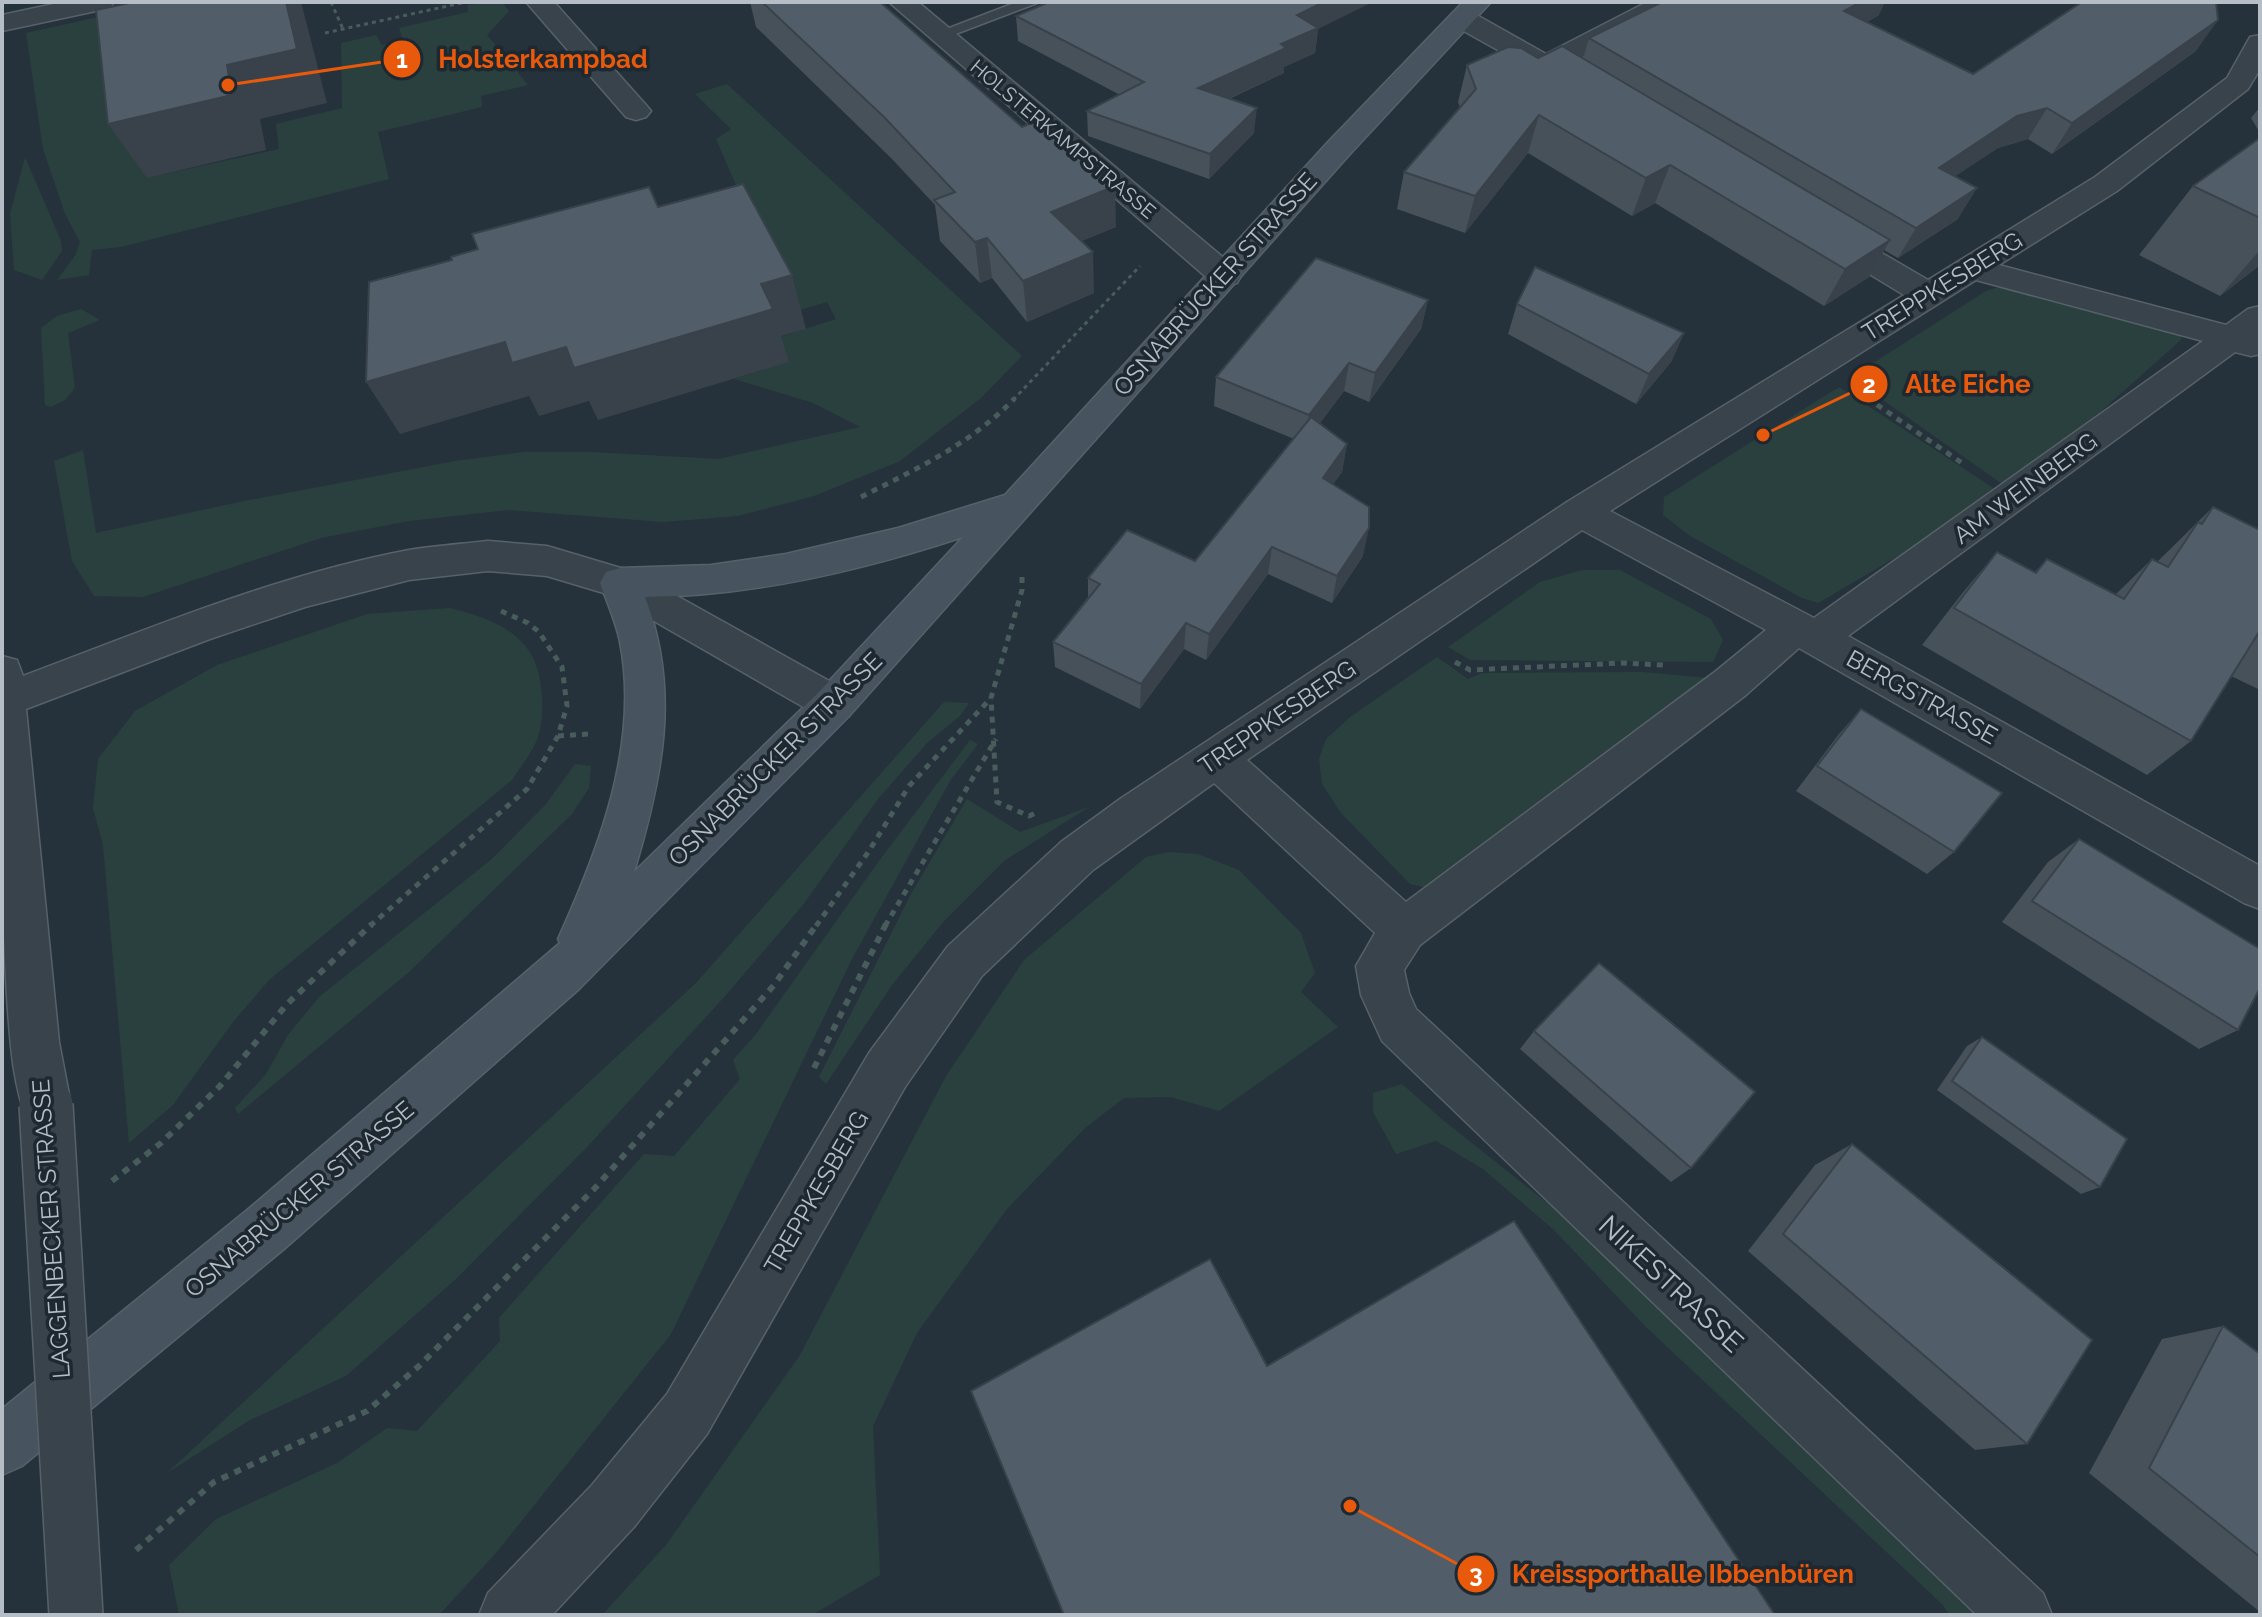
<svg xmlns="http://www.w3.org/2000/svg" width="2262" height="1617" viewBox="0 0 2262 1617" font-family="Raleway,sans-serif">
<style>
.green{fill:#2a403e}
.lines{fill:none;stroke-linecap:round;stroke-linejoin:round}
.service-casing{stroke:#576169;stroke-width:3}
.minor-casing{stroke:#576169;stroke-width:3}
.tertiary-casing{stroke:#576169;stroke-width:3}
.secondary-casing{stroke:#576169;stroke-width:3}
.path-far2{stroke:#495c5c;stroke-width:3;stroke-dasharray:4 4;stroke-linecap:butt}
.path-far1{stroke:#495c5c;stroke-width:5;stroke-dasharray:6 6;stroke-linecap:butt}
.path{stroke:#495c5c;stroke-width:6;stroke-dasharray:7 7;stroke-linecap:butt}
.service{fill:#39434b;fill-rule:evenodd}
.minor{fill:#39434b;fill-rule:evenodd}
.tertiary{fill:#39434b;fill-rule:evenodd}
.secondary{fill:#47535e;fill-rule:evenodd}
.tertiary-bridge-casing{stroke:#576169;stroke-width:56;stroke-linecap:butt}
.tertiary-bridge{stroke:#39434b;stroke-width:53}
.wall{fill:#46515a}
.shaded-wall{fill:#39424a}
.building{fill:#515e69;stroke:#39424a;stroke-width:2}
.labels{text-anchor:middle;dominant-baseline:central;stroke-width:7;stroke-linejoin:round;paint-order:stroke}
.far-street-label{font-size:20px;fill:#b5bec7;stroke:#1e2830}
.street-label{font-size:24px;fill:#b5bec7;stroke:#1e2830}
.near-street-label{font-size:28px;fill:#b5bec7;stroke:#1e2830}
.leader{fill:none;stroke:#e8590c;stroke-width:3}
.callout-dot{fill:#e8590c;stroke:#1e2830;stroke-width:3}
.mark-label{font-size:24px;text-anchor:middle;font-weight:bold;fill:#fff}
.callout-label{font-size:26px;text-anchor:middle;font-weight:bold;fill:#e8590c;stroke:#1e2830;stroke-width:7;stroke-linejoin:round;paint-order:stroke}
</style>
<rect width="100%" height="100%" fill="#25323b"/>
<!-- green -->
<g class="green">
<path d="M166,2L146,178L279,149L276,124L342,108L341,43L376,35L382,45L403,40L399,28L468,12L467,5L502,2L509,11L487,35L528,85L481,96L482,107L378,132L389,179L121,247L92,250L89,275L57,280L76,254L80,242L65,214L43,149L26,33Z"/>
<path d="M727,84L1022,356L981,398L900,461L814,496L738,516L663,522L508,510L409,521L321,538L143,597L94,596L72,561L54,461L83,450L96,533L239,502L455,461L524,452H591L718,459L860,427L813,403L734,379L788,362L777,338L836,319L827,302L797,311L759,238L716,139L731,129L695,94Z"/>
<path d="M25,157L61,241L62,251L42,280L14,270L10,214Z"/>
<path d="M1999,287L2177,332L2182,339L2015,488H2008L1860,384L1856,374L1986,291Z"/>
<path d="M81,309L100,320L68,333L75,388L65,400L51,407L45,405L41,328L57,316Z"/>
<path d="M1839,387L2001,493L1994,500L1818,603L1802,598L1690,536L1663,515L1664,497Z"/>
<path d="M1582,570H1620L1711,619L1723,640L1713,662L1470,660L1448,647L1540,582Z"/>
<path d="M450,608C495,620 536,634 541,687C543,702 543,722 538,737C533,752 520,767 512,780L269,980L233,1022L173,1105L129,1143L103,845L93,808L98,759L135,711L217,665L367,614Z"/>
<path d="M1437,657L1468,679L1482,673L1642,672L1710,678L1432,889L1410,884L1341,813L1322,784L1319,759L1326,739L1350,717Z"/>
<path d="M944,702L969,703L960,716L927,743L878,799L803,905L726,995L588,1146L456,1279L346,1376L250,1420L167,1473L696,983Z"/>
<path d="M970,740L978,744L950,781L852,959L671,1334L496,1553L439,1615H179L169,1565L216,1519L337,1463L387,1428L417,1431L500,1341L499,1318L644,1154L674,1156L740,1079L733,1060L756,1034L876,865Z"/>
<path d="M575,764L591,766L589,788L572,814L409,972L238,1114L235,1108L266,1074L288,1035L319,997L492,859L546,804Z"/>
<path d="M967,799L1020,832L1089,807L1004,861L944,921L892,985L826,1084L819,1077L911,894Z"/>
<path d="M1168,852L1198,854L1239,870L1301,933L1315,973L1301,992L1338,1027L1219,1111L1171,1097L1124,1098L1085,1128L1007,1209L917,1333L873,1426L880,1575L812,1615H602L666,1545L800,1355L946,1076L1024,960L1146,857Z"/>
<path d="M1402,1084L1443,1120L1599,1244L1980,1615H1950L1942,1604L1647,1328L1554,1230L1483,1169L1436,1141L1396,1154L1373,1112V1093Z"/>
</g>
<g class="lines">
<!-- service casing -->
<g class="service-casing">
<path id="service" d="M1017,2H1040L945,38L939,40L931,35Z"/>
</g>
<!-- minor casing -->
<g class="minor-casing">
<g id="minor">
<path d="M63,2H114L110,8L2,31V15Z"/>
<path d="M526,2H554L646,105L651,111L646,117L636,120L626,117Z"/>
<path d="M889,2H918L1237,269L1241,276L1237,283L1225,286L1213,283Z"/>
<path d="M1647,2H1681L1677,8L1567,65L1579,76L1575,82L1565,85L1555,82L1453,25L1449,19L1453,13H1473L1546,54Z"/>
<path d="M2260,35V69L2248,89L2117,191L1999,265L2226,325L2248,309L2260,306V354L2251,356L2235,352L1848,636L2260,866V909L2244,903L1799,648L1746,695L1420,945L1404,970L1409,993L1416,1009L2043,1593L2052,1615H1977L1382,1041L1361,995L1356,966L1375,933L1214,783L1093,870L982,976L905,1087L707,1434L634,1527L552,1615H479L488,1593L592,1485L667,1394L869,1053L948,946L1061,842L1120,799L1567,502L1904,295L1815,241L1810,234L1815,227L1826,224L1837,227L1928,280L2095,177L2227,78L2250,37ZM1976,280L2203,341L1814,618L1610,511ZM1582,530L1766,630L1716,671L1406,902L1247,760Z"/>
</g>
</g>
<!-- tertiary casing -->
<g class="tertiary-casing">
<path id="tertiary" d="M488,541L547,546L634,572L849,692L855,704L849,716L834,721L819,716L607,594L547,576L488,571L409,580L305,607L210,639L26,709L59,1042L71,1105L64,1122L46,1130L28,1122C12,1084 10,1038 7,997C0,884 2,769 2,656L17,660L23,676C149,629 276,575 409,550C435,546 462,544 488,541Z"/>
</g>
<!-- secondary casing -->
<g class="secondary-casing">
<path id="secondary" d="M1463,2H1491L1350,154L849,716L579,989L284,1249L22,1466L2,1475V1409L246,1211L560,943L558,939C599,849 640,743 620,642C616,622 607,602 600,583L606,572L620,568L711,565L786,554L898,528L1005,495L1328,142ZM963,537L819,692L634,872C662,779 681,691 645,597C753,596 860,571 963,537Z"/>
</g>
<!-- path-far2 -->
<g class="path-far2">
<path d="M331,2L343,29"/>
<path d="M325,33L466,2"/>
<path d="M1861,394L1870,400"/>
<path d="M1013,400L1140,266"/>
</g>
<!-- path-far1 -->
<g class="path-far1">
<path d="M1867,398L1965,465"/>
<path d="M861,497C916,469 971,444 1015,398"/>
<path d="M1022,577V590L991,698L997,802L1029,816L1038,812"/>
<path d="M1455,662L1470,670L1622,663L1663,665"/>
<path d="M558,736L589,734"/>
<path d="M370,926L527,789L558,736L567,706L562,667L539,632L528,623L501,611"/>
<path d="M816,926L869,851L909,786L991,698"/>
<path d="M885,926L996,739"/>
</g>
<!-- path -->
<g class="path">
<path d="M814,1068L886,924"/>
<path d="M112,1181L161,1143L220,1086L287,1004L372,924"/>
<path d="M136,1550L214,1482L367,1411L419,1366L595,1188L774,985L817,924"/>
</g>
<!-- service -->
<use href="#service" class="service"/>
<!-- minor -->
<use href="#minor" class="minor"/>
<!-- tertiary -->
<use href="#tertiary" class="tertiary"/>
<!-- secondary -->
<use href="#secondary" class="secondary"/>
<!-- tertiary-bridge casing -->
<g class="tertiary-bridge-casing">
<path id="tertiary-bridge" d="M46,1105L76,1615"/>
</g>
<!-- tertiary-bridge -->
<use href="#tertiary-bridge" class="tertiary-bridge"/>
</g>
<!-- wall -->
<g class="wall">
<path d="M750,2H880L1116,227L1081,241L1094,293L1027,322L992,278L980,283L940,241L935,205L892,159L756,27Z"/>
<path d="M1879,15L1867,22L1973,74L2196,51L2052,154L2028,139L1998,148L1954,176L1958,219L1898,258L1884,250L1869,277L1824,306L1655,203L1632,216L1528,153L1465,233L1397,209L1404,172L1460,107L1458,102L1467,65L1538,58L1583,59L1589,38Z"/>
<path d="M1016,16L1318,29L1315,53L1284,67V73L1229,99L1254,133L1209,179L1088,136L1087,111L1120,95L1018,41Z"/>
<path d="M2260,107V133L2251,118Z"/>
<path d="M2260,138V265L2220,296L2139,255L2193,186Z"/>
<path d="M1428,300L1421,329L1369,402L1344,391L1320,423L1347,444L1342,472L1333,484L1363,556L1332,603L1268,574L1206,660L1184,649L1140,709L1055,667L1053,642L1088,597V578L1195,561L1294,439L1214,406L1216,377Z"/>
<path d="M1517,304L1684,333L1671,362L1636,404L1508,334Z"/>
<path d="M2213,507L2260,530V687L2258,689L2231,676L2191,741L2147,775L1922,645L1964,591L1997,552L2035,572L2047,559L2115,595L2152,559L2157,562Z"/>
<path d="M1861,709L1954,852L1927,874L1796,791L1839,734Z"/>
<path d="M2079,839L2238,1030L2199,1049L2002,922L2048,862Z"/>
<path d="M1534,1031L1691,1168L1671,1182L1520,1049Z"/>
<path d="M1982,1037L2100,1187L2081,1194L1937,1090L1967,1046Z"/>
<path d="M1852,1144L2027,1444L1975,1450L1748,1251L1815,1165Z"/>
<path d="M2223,1326L2260,1354V1612L2089,1473L2162,1339Z"/>
</g>
<!-- shaded-wall -->
<g class="shaded-wall">
<path d="M286,2H301L327,103L260,119L266,150L147,178L108,124Z"/>
<path d="M1324,2H1373L1318,29L1315,53L1284,67V73L1197,113L1198,88L1281,44L1297,15Z"/>
<path d="M1861,2H1885L1879,15L1830,42L1844,11Z"/>
<path d="M2218,20L2196,51L2052,154L2072,123Z"/>
<path d="M1257,108L1254,133L1209,179L1210,154Z"/>
<path d="M2047,108L2028,139L1998,148L1921,199L1939,168L2017,116Z"/>
<path d="M1539,115L1528,153L1465,233L1475,196Z"/>
<path d="M1670,165L1655,203L1632,216L1646,178Z"/>
<path d="M1115,186L1116,227L1053,253L1051,212Z"/>
<path d="M1977,188L1958,219L1898,258L1916,228Z"/>
<path d="M987,238L992,278L980,283L975,242Z"/>
<path d="M1890,240L1869,277L1824,306L1845,269Z"/>
<path d="M2260,250V265L2220,296Z"/>
<path d="M1093,252L1094,293L1027,322L1023,281Z"/>
<path d="M792,275L806,329L781,336L789,362L598,420L589,401L539,416L529,396L400,434L366,382L505,342L761,284Z"/>
<path d="M1428,300L1421,329L1369,402L1375,373Z"/>
<path d="M1684,333L1671,362L1636,404L1649,374Z"/>
<path d="M1349,363L1344,391L1304,444L1309,415Z"/>
<path d="M1347,444L1342,472L1318,505L1323,478Z"/>
<path d="M1369,528L1363,556L1332,603L1337,576Z"/>
<path d="M1272,547L1268,574L1206,660L1209,634Z"/>
<path d="M1186,623L1184,649L1140,709L1141,684Z"/>
</g>
<!-- building -->
<g class="building">
<path d="M134,2H286L297,49L227,65L232,95L108,124L96,10Z"/>
<path d="M762,2H880L1022,127L1040,119L1115,186L1051,212L1093,252L1023,281L987,238L975,242L934,200L955,192L885,118Z"/>
<path d="M1049,2H1324L1297,15L1318,28L1281,44L1286,48L1198,88L1257,108L1210,154L1087,111L1144,82L1016,16Z"/>
<path d="M1662,2H1861L1844,11L1973,74L2082,2H2216L2218,20L2072,123L2047,108L2017,116L1939,168L1977,188L1916,228L1589,38Z"/>
<path d="M1562,46L1890,240L1845,269L1670,165L1646,178L1539,115L1475,196L1404,172L1476,89L1467,65L1508,47L1521,48L1538,58Z"/>
<path d="M2260,138V218L2193,186Z"/>
<path d="M743,184L792,275L761,284L773,309L574,368L566,347L512,363L505,342L366,382L369,282L452,260L451,257L478,249L472,234L649,187L658,207Z"/>
<path d="M1316,258L1428,300L1375,373L1349,363L1309,415L1216,377Z"/>
<path d="M1535,267L1684,333L1649,374L1517,304Z"/>
<path d="M1311,417L1347,444L1323,478L1369,507V528L1337,576L1272,547L1209,634L1186,623L1141,684L1053,642L1100,584L1088,578L1127,530L1195,561Z"/>
<path d="M2213,507L2260,530V632H2259L2191,741L1954,608L1997,552L2036,573L2047,559L2124,599L2152,559L2168,567L2198,522L2202,524Z"/>
<path d="M1861,709L2002,793L1954,852L1817,766Z"/>
<path d="M2079,839L2260,949V988L2238,1030L2032,901Z"/>
<path d="M1599,963L1755,1092L1691,1168L1534,1031Z"/>
<path d="M1982,1037L2127,1139L2100,1187L1952,1081Z"/>
<path d="M1852,1144L2092,1340L2027,1444L1783,1234Z"/>
<path d="M1514,1221L1775,1615H1064L971,1391L1210,1259L1267,1366Z"/>
<path d="M2223,1326L2260,1354V1557L2149,1468Z"/>
</g>
<g class="labels">
<!-- far-street labels -->
<g class="far-street-label">
<text transform="translate(1063 139) rotate(40)">HOLSTERKAMPSTRASSE</text>
</g>
<!-- street labels -->
<g class="street-label">
<text transform="translate(1215 284) rotate(-48)">OSNABRÜCKER STRASSE</text>
<text transform="translate(1942 286) rotate(-32)">TREPPKESBERG</text>
<text transform="translate(2025 488) rotate(-36)">AM WEINBERG</text>
<text transform="translate(1922 697) rotate(29)">BERGSTRASSE</text>
<text transform="translate(1277 717) rotate(-34)">TREPPKESBERG</text>
<text transform="translate(775 759) rotate(-45)">OSNABRÜCKER STRASSE</text>
<text transform="translate(816 1192) rotate(-60)">TREPPKESBERG</text>
<text transform="translate(299 1199) rotate(-40)">OSNABRÜCKER STRASSE</text>
<text transform="translate(51 1229) rotate(-94)">LAGGENBECKER STRASSE</text>
</g>
<!-- near-street labels -->
<g class="near-street-label">
<text transform="translate(1671 1284) rotate(43)">NIKESTRASSE</text>
</g>
</g>
<!-- callouts -->
<path class="leader" d="M228 85L402 59M1763 435L1869 384M1350 1506L1476 1574"/>
<g class="callout-dot">
<circle cx="228" cy="85" r="8"/>
<circle cx="1763" cy="435" r="8"/>
<circle cx="1350" cy="1506" r="8"/>
<circle cx="402" cy="59" r="20"/>
<circle cx="1869" cy="384" r="20"/>
<circle cx="1476" cy="1574" r="20"/>
</g>
<g class="mark-label">
<text x="402" y="68">1</text>
<text x="1869" y="393">2</text>
<text x="1476" y="1582">3</text>
</g>
<g class="callout-label">
<text x="543" y="68">Holsterkampbad</text>
<text x="1968" y="393">Alte Eiche</text>
<text x="1683" y="1583">Kreissporthalle Ibbenbüren</text>
</g>
<!-- border -->
<rect width="2262" height="1617" fill="none" stroke="#b5bec7" stroke-width="8"/>
</svg>
